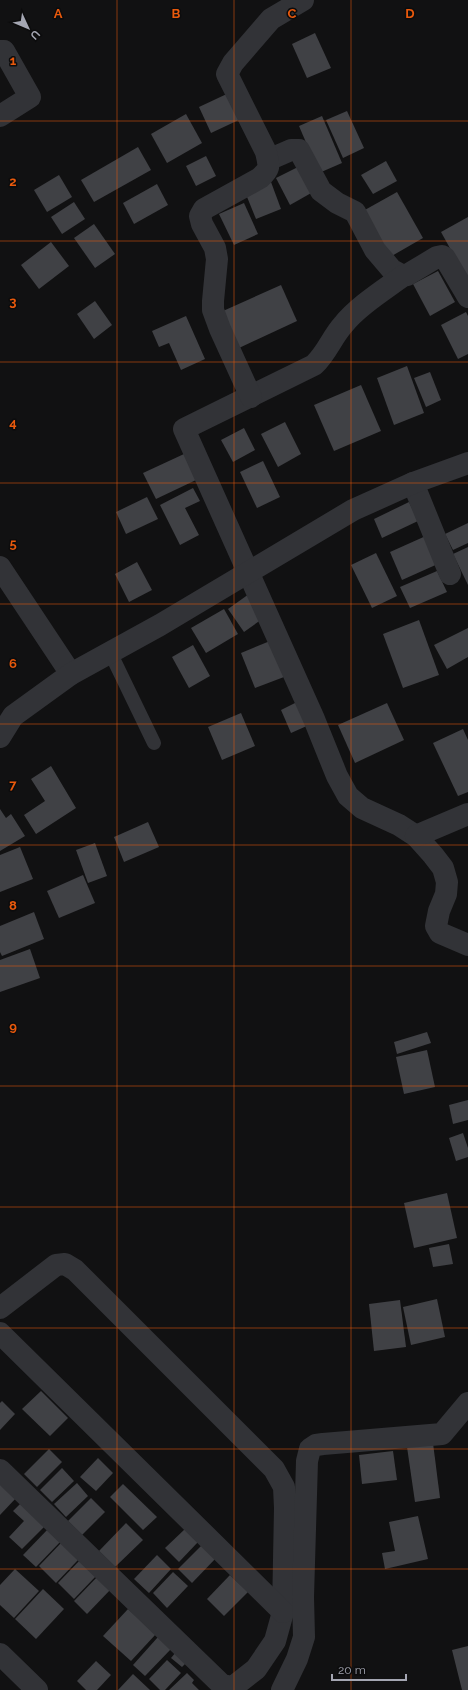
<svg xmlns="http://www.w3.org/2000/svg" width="468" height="1690" viewBox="0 0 468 1690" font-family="Raleway,sans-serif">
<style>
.building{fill:#404145}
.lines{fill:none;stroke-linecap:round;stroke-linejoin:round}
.service{stroke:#323337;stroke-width:14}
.minor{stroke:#323337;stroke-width:22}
.tertiary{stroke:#323337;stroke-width:22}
.grid{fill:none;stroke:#e8590c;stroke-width:1;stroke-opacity:0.55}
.grid-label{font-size:13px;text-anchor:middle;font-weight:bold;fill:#e8590c;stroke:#0c0c0d;stroke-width:3;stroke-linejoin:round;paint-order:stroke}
</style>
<rect width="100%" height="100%" fill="#111112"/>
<!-- building -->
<g class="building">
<path d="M315,33L331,68L307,78L292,44Z"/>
<path d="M231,92L243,118L211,133L199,107Z"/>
<path d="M347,111L364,148L343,158L326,120Z"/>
<path d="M186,114L202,143L167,163L151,134Z"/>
<path d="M322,116L342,163L319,173L299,126Z"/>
<path d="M138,147L151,170L94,202L81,180Z"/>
<path d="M206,156L216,176L196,186L186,166Z"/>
<path d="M386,161L397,181L373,194L361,175Z"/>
<path d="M300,166L313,192L290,205L276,178Z"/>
<path d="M59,175L72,197L47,212L34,190Z"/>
<path d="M271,182L281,209L256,219L245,192Z"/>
<path d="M157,184L168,205L134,224L123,203Z"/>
<path d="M397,192L423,238L390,257L363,211Z"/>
<path d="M74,202L85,219L62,234L51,217Z"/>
<path d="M244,203L258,234L234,245L219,214Z"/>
<path d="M468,217V281L441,232Z"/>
<path d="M94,224L115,254L95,268L74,238Z"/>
<path d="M51,242L69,266L39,289L21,265Z"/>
<path d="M438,271L455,302L430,316L413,284Z"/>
<path d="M281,285L297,321L239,348L223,311Z"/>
<path d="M95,301L112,325L94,339L77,314Z"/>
<path d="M466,312L468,316V354L458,359L441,325Z"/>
<path d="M186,316L205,359L181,370L169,343L159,347L152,331Z"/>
<path d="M407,366L424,413L394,425L377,378Z"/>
<path d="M430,372L441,400L426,407L414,378Z"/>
<path d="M361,385L381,431L334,451L314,405Z"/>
<path d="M285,422L301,454L278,467L261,434Z"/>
<path d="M244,428L255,450L233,462L221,440Z"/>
<path d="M184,454L196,480L156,499L143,473Z"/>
<path d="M263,461L280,497L257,508L240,472Z"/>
<path d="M193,488L200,501L185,508L199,535L180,545L160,505Z"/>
<path d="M147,497L158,519L126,534L116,512Z"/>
<path d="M409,502L418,521L382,538L374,519Z"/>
<path d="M468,523V543L453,550L445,534Z"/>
<path d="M428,535L440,563L402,580L390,552Z"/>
<path d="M468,547V585L453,554Z"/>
<path d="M376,553L397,596L372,608L351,565Z"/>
<path d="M137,562L152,590L129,602L115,574Z"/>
<path d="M437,571L447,592L410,608L400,587Z"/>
<path d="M249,594L265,617L244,632L228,609Z"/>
<path d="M224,609L238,634L206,653L191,628Z"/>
<path d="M419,620L439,675L403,688L383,634Z"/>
<path d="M468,628V657L447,669L434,645Z"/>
<path d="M270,641L284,677L255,688L241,653Z"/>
<path d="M193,645L210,676L189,688L172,657Z"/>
<path d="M299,701L309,725L291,733L281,710Z"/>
<path d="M387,703L404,740L355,763L338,725Z"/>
<path d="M241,713L255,746L222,760L208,727Z"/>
<path d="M463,729L468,740V792L458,796L433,743Z"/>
<path d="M51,766L76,808L36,834L24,815L45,801L31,779Z"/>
<path d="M0,809L6,818L11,814L25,836L0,851Z"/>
<path d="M148,822L159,847L124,862L114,837Z"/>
<path d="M95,843L107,876L88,883L76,850Z"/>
<path d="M20,847L33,879L0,892V855Z"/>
<path d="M83,875L95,903L59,918L47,891Z"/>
<path d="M34,912L44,939L2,956L0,952V926Z"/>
<path d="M30,949L40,978L0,992V960Z"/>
<path d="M427,1032L431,1043L397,1054L394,1042Z"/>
<path d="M427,1050L435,1087L404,1094L396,1057Z"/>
<path d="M468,1100V1120L453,1124L449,1105Z"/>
<path d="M463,1133L468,1148V1157L456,1161L449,1138Z"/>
<path d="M447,1193L457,1238L414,1248L404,1203Z"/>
<path d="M449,1244L453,1264L433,1267L429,1248Z"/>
<path d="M437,1299L445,1337L411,1345L403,1307Z"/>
<path d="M400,1300L406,1347L374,1351L369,1304Z"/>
<path d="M41,1391L68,1418L50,1436L22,1409Z"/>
<path d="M2,1401L15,1414L0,1430V1403Z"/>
<path d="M433,1443L440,1498L415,1502L407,1447Z"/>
<path d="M49,1449L62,1462L37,1487L24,1474Z"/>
<path d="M393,1451L397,1480L362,1484L359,1455Z"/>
<path d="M98,1458L113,1473L96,1491L80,1477Z"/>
<path d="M62,1468L74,1481L52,1502L40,1490Z"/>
<path d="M0,1480L17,1497L0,1515Z"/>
<path d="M77,1483L88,1496L66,1517L54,1504Z"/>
<path d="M123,1484L157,1517L143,1530L110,1497Z"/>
<path d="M91,1498L105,1512L82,1535L68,1521Z"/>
<path d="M22,1502L47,1524L22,1549L9,1537L24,1521L13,1511Z"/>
<path d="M418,1516L428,1559L385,1569L382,1553L395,1551L389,1522Z"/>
<path d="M126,1523L143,1540L115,1567L99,1551Z"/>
<path d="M49,1528L62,1540L36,1567L23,1555Z"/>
<path d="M185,1529L198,1542L179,1562L165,1548Z"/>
<path d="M61,1543L78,1560L56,1583L39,1566Z"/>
<path d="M202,1545L216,1558L192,1583L178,1569Z"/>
<path d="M157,1555L171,1569L149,1593L134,1579Z"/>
<path d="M81,1559L97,1575L74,1599L58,1583Z"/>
<path d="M15,1569L39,1591L14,1618L0,1605V1585Z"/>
<path d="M173,1572L188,1586L167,1608L153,1593Z"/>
<path d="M230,1575L248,1592L224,1616L207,1599Z"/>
<path d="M98,1576L111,1589L87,1614L74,1601Z"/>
<path d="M43,1589L64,1609L36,1639L15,1619Z"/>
<path d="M128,1609L156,1634L131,1661L103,1636Z"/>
<path d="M158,1637L171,1649L145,1676L133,1665Z"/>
<path d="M468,1646V1690H462L452,1650Z"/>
<path d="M176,1652L187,1662L182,1667L171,1658Z"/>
<path d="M167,1660L181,1673L165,1690H160L149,1679Z"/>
<path d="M96,1661L111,1675L97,1690H86L77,1681Z"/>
<path d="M187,1673L194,1680L192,1683L199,1690H169Z"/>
<path d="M133,1674L150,1690H118Z"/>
</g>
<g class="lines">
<!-- service -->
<path class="service" d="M110,652L154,743"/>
<!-- minor -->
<g class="minor">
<path d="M0,51H4L30,97L0,116"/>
<path d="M268,160L291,150H299L321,191L337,203L355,212L375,250L392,270L403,276"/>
<path d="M468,297L445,258L442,256L437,257L407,275L403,276C384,290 357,307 343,325C332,337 327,353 314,365L184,429L314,719L337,776L348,796L362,808L399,825L416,836L433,855L443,868L447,882L446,894L439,911L436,926L440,933L468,945"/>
<path d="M251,397L220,329L213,310V301L217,259L215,248L202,224L200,216L204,209L260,178C271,168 269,166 266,152L227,74L233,63L271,19L303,0"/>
<path d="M413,483L450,574"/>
<path d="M0,567L71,674"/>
<path d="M0,737L13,716L71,674L160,625L353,510L413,483L468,463"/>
<path d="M416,836L468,814"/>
<path d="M0,1308L56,1265L65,1264L75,1270L274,1469L284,1487L285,1508L283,1612L275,1641L256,1669L233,1687L222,1685L0,1470"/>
<path d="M0,1333L283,1612"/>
<path d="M282,1690L297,1659L304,1637L303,1597L307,1461L310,1449L316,1445L323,1444L442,1434L468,1403"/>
</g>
<!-- tertiary -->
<path class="tertiary" d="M0,1654L37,1690"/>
</g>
<!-- grid -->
<path class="grid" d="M117,0V1690M234,0V1690M351,0V1690M0,121H468M0,241H468M0,362H468M0,483H468M0,604H468M0,724H468M0,845H468M0,966H468M0,1086H468M0,1207H468M0,1328H468M0,1449H468M0,1569H468"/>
<g class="grid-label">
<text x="58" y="18">A</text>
<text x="176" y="18">B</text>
<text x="292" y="18">C</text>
<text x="410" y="18">D</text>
<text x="13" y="65">1</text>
<text x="13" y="186">2</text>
<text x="13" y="306">3</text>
<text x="13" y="427">4</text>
<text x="13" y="548">5</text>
<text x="13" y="668">6</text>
<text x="13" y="789">7</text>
<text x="13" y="910">8</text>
<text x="13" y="1031">9</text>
</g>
<!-- north arrow -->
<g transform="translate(28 28) rotate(134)" stroke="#0c0c0d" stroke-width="3" paint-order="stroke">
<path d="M0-3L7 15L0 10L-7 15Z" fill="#a4a6b2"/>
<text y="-6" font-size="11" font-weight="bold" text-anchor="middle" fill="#a4a6b2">U</text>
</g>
<!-- scale -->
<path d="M332 1674v6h74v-6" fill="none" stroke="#a4a6b2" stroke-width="2"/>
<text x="338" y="1674" font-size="12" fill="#a4a6b2" stroke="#0c0c0d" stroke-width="3" paint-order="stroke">20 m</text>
</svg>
